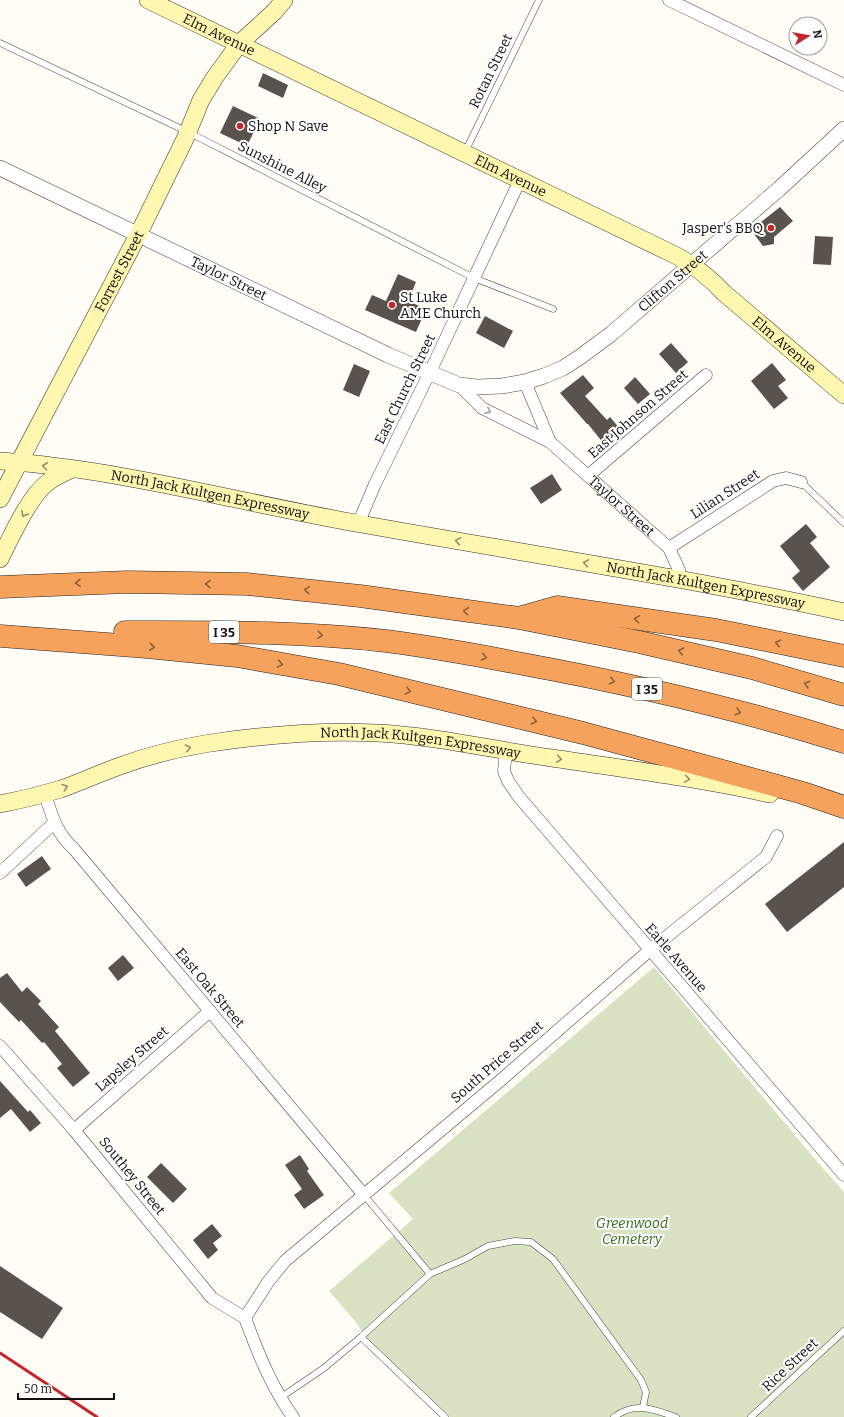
<svg xmlns="http://www.w3.org/2000/svg" width="844" height="1417" viewBox="0 0 844 1417" font-family="Bitter,serif">
<style>
.cemetery{fill:#d9e3c4}
.building{fill:#5a524d}
.lines{fill:none;stroke-linecap:round;stroke-linejoin:round}
.service-casing{stroke:#444;stroke-width:7}
.minor-casing{stroke:#444;stroke-width:13}
.tertiary-casing{stroke:#444;stroke-width:16}
.secondary-casing{stroke:#333;stroke-width:18}
.motorway-casing{stroke:#222;stroke-width:23}
.service{stroke:#fff;stroke-width:6}
.minor{stroke:#fff;stroke-width:12}
.tertiary{stroke:#fff;stroke-width:15}
.secondary{stroke:#fff6b0;stroke-width:17}
.motorway{stroke:#f5a25d;stroke-width:22}
.rail{stroke:#c4262e;stroke-width:3}
.oneway{stroke:#a0a0a0}
.oneway2{stroke:#948f68}
.oneway3{stroke:#8e613b}
.poi-dot{fill:#c4262e;stroke:#fff;stroke-width:1.5}
.labels{text-anchor:middle;dominant-baseline:central;stroke-width:4;stroke-linejoin:round;paint-order:stroke}
.shield{fill:#fff;stroke:#585858;stroke-width:1}
.shield-label{font-size:13px;font-weight:bold;fill:#111}
.street-label{font-size:14px;fill:#111;stroke:#fff}
.poi-label{font-size:14px;fill:#111;stroke:#fff;text-anchor:start}
.park-label{font-size:14px;font-style:italic;fill:#2f6b1f;stroke:#fff}
</style>
<rect width="100%" height="100%" fill="#fffdf5"/>
<!-- cemetery -->
<path class="cemetery" d="M654,967L815,1159L844,1192V1417H450L368,1341L355,1321L329,1291L413,1219L389,1193Z"/>
<!-- building -->
<g class="building">
<path d="M263,73L288,85L283,98L258,86Z"/>
<path d="M233,106L260,119L247,146L220,133Z"/>
<path d="M780,207L793,221L774,237V244L763,246L754,234L759,230L756,226Z"/>
<path d="M815,236L833,237L831,265L813,264Z"/>
<path d="M398,274L416,282L408,301L426,309L416,332L365,310L372,295L386,301Z"/>
<path d="M485,316L513,331L504,348L476,333Z"/>
<path d="M671,343L688,362L676,373L659,354Z"/>
<path d="M772,363L786,380L778,386L788,398L774,409L751,381Z"/>
<path d="M354,364L370,371L359,397L343,390Z"/>
<path d="M583,375L594,388L585,396L607,420L610,417L621,430L604,444L588,424H587L560,393Z"/>
<path d="M635,377L650,394L638,404L624,388Z"/>
<path d="M552,474L562,490L541,504L530,488Z"/>
<path d="M806,524L817,537L810,543L830,567L803,591L792,578L800,571L780,546Z"/>
<path d="M844,842V887L787,932L765,904Z"/>
<path d="M42,856L51,869L26,887L17,874Z"/>
<path d="M123,955L134,968L118,981L108,968Z"/>
<path d="M7,973L22,992L27,987L41,1001L38,1004L59,1027L55,1031L90,1073L73,1087L57,1068L62,1064L44,1042L42,1043L21,1020L19,1022L0,1002V978Z"/>
<path d="M0,1081L28,1112L30,1110L41,1123L30,1132L11,1109L0,1118Z"/>
<path d="M300,1155L309,1169L307,1171L324,1195L304,1209L294,1195L302,1189L285,1165Z"/>
<path d="M161,1163L187,1189L173,1203L147,1177Z"/>
<path d="M212,1224L222,1236L213,1243L218,1250L208,1259L193,1240Z"/>
<path d="M0,1266L63,1308L42,1339L0,1312Z"/>
</g>
<g class="lines">
<!-- service casing -->
<g class="service-casing">
<g id="service">
<path d="M0,43L188,132L474,278L553,309"/>
<path d="M465,152L539,0"/>
<path d="M801,482L844,523"/>
<path d="M364,1195L430,1274"/>
<path d="M361,1337L445,1417"/>
<path d="M280,1398L324,1368L361,1337L430,1274L465,1259L488,1246L515,1241L531,1242L553,1259L641,1380L646,1392L643,1407"/>
<path d="M614,1417C636,1401 654,1410 676,1417"/>
<path d="M751,1417L844,1331"/>
</g>
</g>
<!-- minor casing -->
<g class="minor-casing">
<g id="minor">
<path d="M669,0L844,85"/>
<path id="s1" d="M525,382L550,442L669,548L679,570L680,579"/>
<path d="M459,385L482,408L550,442"/>
<path d="M589,475L706,375"/>
<path d="M358,524L375,484L430,372L520,180"/>
<path d="M669,548L773,481L786,478L801,482"/>
<path d="M506,751L504,771L508,781L519,797L844,1175"/>
<path d="M45,794C52,816 56,833 74,849L364,1195"/>
<path d="M0,873L54,823"/>
<path d="M0,1046L74,1130L212,1298L245,1318"/>
<path d="M74,1130L210,1011"/>
<path d="M245,1318L268,1282L285,1261L501,1080L650,950L766,857L777,836"/>
<path d="M245,1318C258,1353 271,1386 293,1417"/>
</g>
</g>
<!-- tertiary casing -->
<g class="tertiary-casing">
<g id="tertiary">
<path id="s2" d="M0,168L388,355L459,385L477,387L502,386L525,382L544,376L563,368L580,357L611,334L779,189L844,129"/>
</g>
</g>
<!-- secondary casing -->
<g class="secondary-casing">
<g id="secondary">
<path id="s3" d="M148,0L677,256C695,266 710,278 724,293L844,395"/>
<path id="s4" d="M0,461C122,469 241,503 361,524C522,553 684,577 844,612"/>
<path id="s5" d="M0,499L138,235L185,139L201,100L215,77L239,44L275,11L284,0"/>
<path d="M0,559C11,537 29,497 47,483C54,477 64,473 72,469"/>
<path id="s6" d="M0,804C21,800 41,795 61,789C81,782 100,773 120,766C147,756 175,749 204,744C262,735 318,730 377,733C436,736 494,750 552,758C625,769 698,778 770,794"/>
</g>
</g>
<!-- motorway casing -->
<g class="motorway-casing">
<g id="motorway">
<path d="M0,587L128,582L247,584L360,596L519,618L639,642L752,668L844,695"/>
<path d="M522,617L557,607L716,630L844,656"/>
<path d="M125,632C212,632 299,631 386,641C432,647 477,655 523,664C631,684 739,709 844,742"/>
<path d="M1,636L147,647L237,656L339,674L583,733L668,756L803,793L844,807"/>
</g>
</g>
<!-- service -->
<use href="#service" class="service"/>
<!-- minor -->
<use href="#minor" class="minor"/>
<!-- tertiary -->
<use href="#tertiary" class="tertiary"/>
<!-- secondary -->
<use href="#secondary" class="secondary"/>
<!-- motorway -->
<use href="#motorway" class="motorway"/>
<!-- rail -->
<path class="rail" d="M0,1353L97,1417"/>
</g>
<!-- one-way arrows -->
<defs><path id="oneway-chevron" d="M-2-3.5L2.5 0L-2 3.5" fill="none" stroke-width="1.6" stroke-linecap="round" stroke-linejoin="round"/></defs>
<use class="oneway" href="#oneway-chevron" transform="translate(488 411) rotate(27)"/>
<g class="oneway2">
<use href="#oneway-chevron" transform="translate(45 466) rotate(-173)"/>
<use href="#oneway-chevron" transform="translate(24 514) rotate(119)"/>
<use href="#oneway-chevron" transform="translate(458 541) rotate(-170)"/>
<use href="#oneway-chevron" transform="translate(586 563) rotate(-170)"/>
<use href="#oneway-chevron" transform="translate(188 748) rotate(-12)"/>
<use href="#oneway-chevron" transform="translate(559 759) rotate(8)"/>
<use href="#oneway-chevron" transform="translate(687 779) rotate(9)"/>
<use href="#oneway-chevron" transform="translate(65 787) rotate(-20)"/>
</g>
<g class="oneway3">
<use href="#oneway-chevron" transform="translate(78 583) rotate(178)"/>
<use href="#oneway-chevron" transform="translate(208 584) rotate(-179)"/>
<use href="#oneway-chevron" transform="translate(307 590) rotate(-175)"/>
<use href="#oneway-chevron" transform="translate(466 611) rotate(-172)"/>
<use href="#oneway-chevron" transform="translate(637 619) rotate(-172)"/>
<use href="#oneway-chevron" transform="translate(320 635) rotate(5)"/>
<use href="#oneway-chevron" transform="translate(778 643) rotate(-168)"/>
<use href="#oneway-chevron" transform="translate(152 647) rotate(6)"/>
<use href="#oneway-chevron" transform="translate(681 651) rotate(-167)"/>
<use href="#oneway-chevron" transform="translate(484 657) rotate(10)"/>
<use href="#oneway-chevron" transform="translate(280 664) rotate(10)"/>
<use href="#oneway-chevron" transform="translate(612 681) rotate(12)"/>
<use href="#oneway-chevron" transform="translate(807 684) rotate(-163)"/>
<use href="#oneway-chevron" transform="translate(408 691) rotate(14)"/>
<use href="#oneway-chevron" transform="translate(738 712) rotate(16)"/>
<use href="#oneway-chevron" transform="translate(534 721) rotate(14)"/>
</g>
<!-- markers -->
<g class="poi-dot">
<circle cx="240" cy="126" r="4"/>
<circle cx="771" cy="228" r="4"/>
<circle cx="392" cy="305" r="4"/>
</g>
<g class="labels">
<!-- shield labels -->
<g class="shield">
<rect x="209" y="621" width="30" height="22" rx="3"/>
<rect x="632" y="678" width="30" height="22" rx="3"/>
</g>
<g class="shield-label">
<text x="224" y="632">I 35</text>
<text x="647" y="689">I 35</text>
</g>
<!-- street labels -->
<g class="street-label">
<text stroke="none"><textPath href="#s3" startOffset="79">Elm Avenue</textPath></text>
<text transform="translate(491 71) rotate(-64)">Rotan Street</text>
<text transform="translate(282 167) rotate(27)">Sunshine Alley</text>
<text stroke="none"><textPath href="#s3" startOffset="403">Elm Avenue</textPath></text>
<text stroke="none"><textPath href="#s5" startOffset="257">Forrest Street</textPath></text>
<text stroke="none"><textPath href="#s2" startOffset="254">Taylor Street</textPath></text>
<text stroke="none"><textPath href="#s2" startOffset="755">Clifton Street</textPath></text>
<text stroke="none"><textPath href="#s3" startOffset="727">Elm Avenue</textPath></text>
<text transform="translate(405 389) rotate(-64)">East Church Street</text>
<text transform="translate(638 414) rotate(-41)">East Johnson Street</text>
<text stroke="none"><textPath href="#s4" startOffset="213">North Jack Kultgen Expressway</textPath></text>
<text transform="translate(725 494) rotate(-33)">Lilian Street</text>
<text stroke="none"><textPath href="#s1" startOffset="161">Taylor Street</textPath></text>
<text stroke="none"><textPath href="#s4" startOffset="717">North Jack Kultgen Expressway</textPath></text>
<text stroke="none"><textPath href="#s6" startOffset="431">North Jack Kultgen Expressway</textPath></text>
<text transform="translate(676 958) rotate(49)">Earle Avenue</text>
<text transform="translate(210 988) rotate(50)">East Oak Street</text>
<text transform="translate(132 1059) rotate(-41)">Lapsley Street</text>
<text transform="translate(497 1062) rotate(-41)">South Price Street</text>
<text transform="translate(132 1176) rotate(51)">Southey Street</text>
<text transform="translate(790 1365) rotate(-43)">Rice Street</text>
</g>
<!-- poi labels -->
<g class="poi-label">
<text x="248" y="126">Shop N Save</text>
<text x="763" y="228" text-anchor="end">Jasper's BBQ</text>
<text x="400" y="297">St Luke<tspan x="400" dy="16">AME Church</tspan></text>
</g>
<!-- park labels -->
<g class="park-label">
<text x="632" y="1223">Greenwood<tspan x="632" dy="16">Cemetery</tspan></text>
</g>
</g>
<!-- north arrow -->
<g transform="translate(808 36) rotate(79)"><circle r="19" fill="#ffffff" stroke="#a0a0a0"/>
<path d="M0-3L7 15L0 10L-7 15Z" fill="#c4262e"/>
<text y="-6" font-size="11" font-weight="bold" text-anchor="middle" fill="#111111">N</text>
</g>
<!-- scale -->
<path d="M18 1393v6h96v-6" fill="none" stroke="#111111" stroke-width="2"/>
<text x="24" y="1393" font-size="12" fill="#111111" stroke="#ffffff" stroke-width="3" paint-order="stroke">50 m</text>
</svg>
